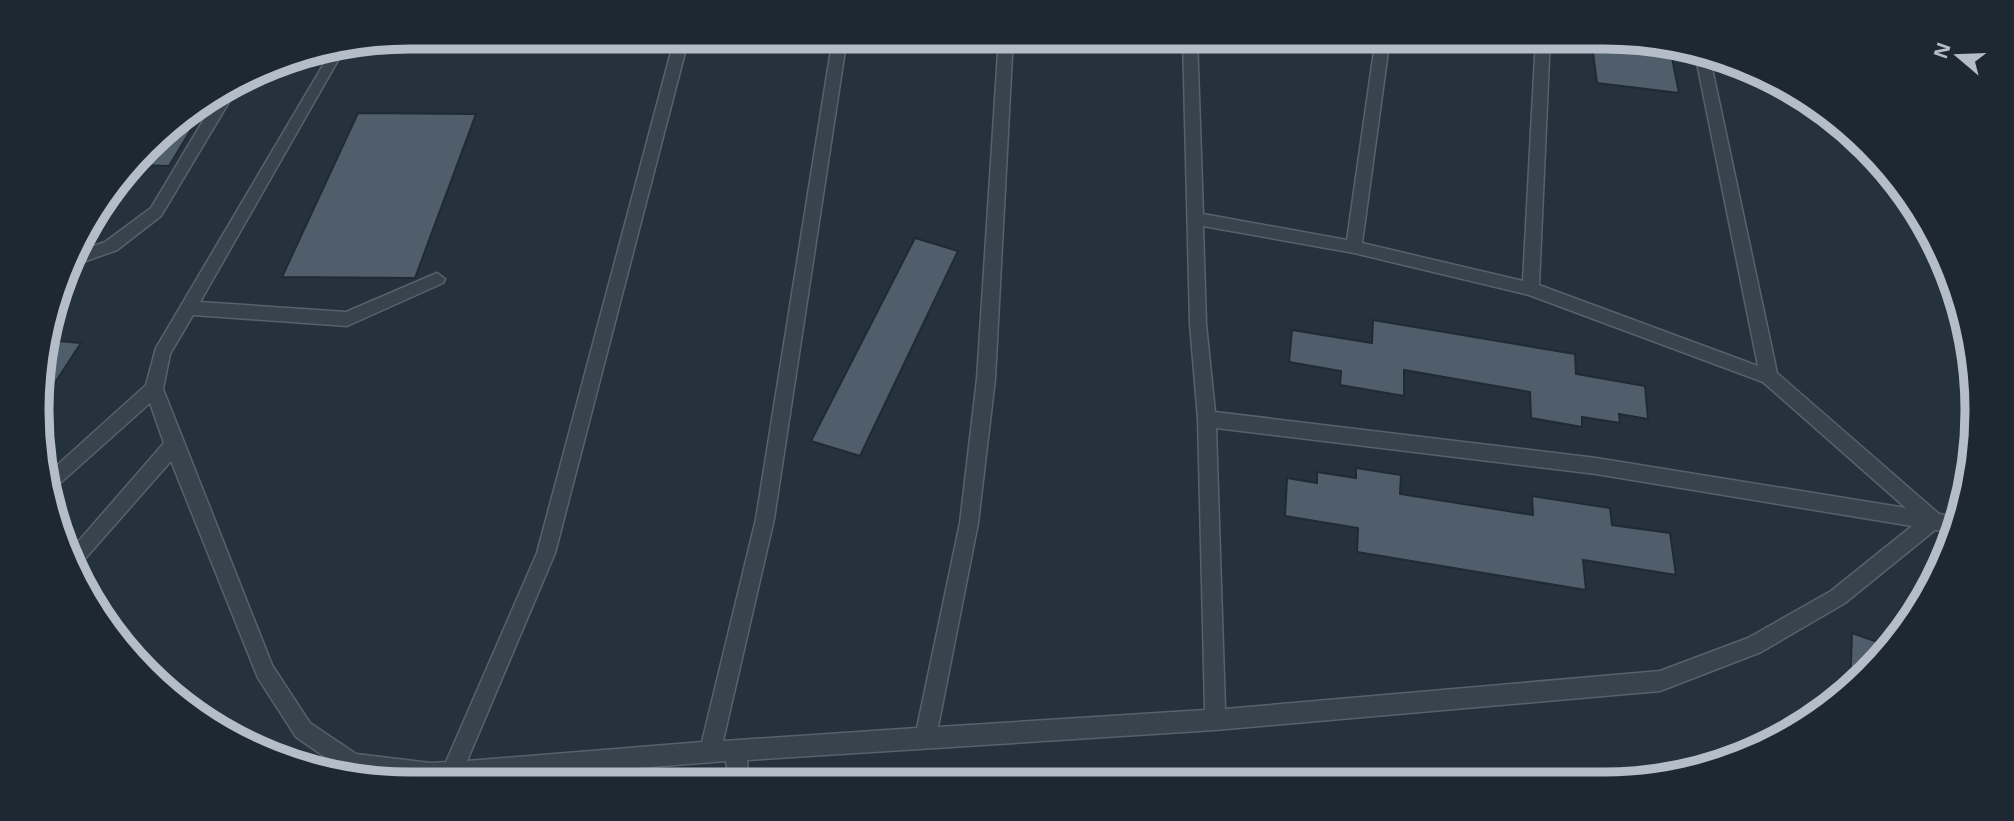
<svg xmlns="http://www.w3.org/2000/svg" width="2014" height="821" viewBox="0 0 2014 821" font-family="'Open Sans',sans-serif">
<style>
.building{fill:#505d6b;stroke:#202a34;stroke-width:2}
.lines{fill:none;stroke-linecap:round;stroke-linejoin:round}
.service-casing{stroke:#57616b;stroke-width:3}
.service{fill:#39434d;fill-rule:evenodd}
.rim{fill:none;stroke:#b5bec8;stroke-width:9}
</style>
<rect width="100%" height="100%" fill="#25323d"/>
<!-- building -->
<g class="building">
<path d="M410,37H435L432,43H390L391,40Z"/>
<path d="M462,37H497L493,45L459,42Z"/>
<path d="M1591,37L1670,48L1679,93L1597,83Z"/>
<path d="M206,105L169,166L135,165L164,129Z"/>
<path d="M358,113L476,114L415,278L282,277Z"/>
<path d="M915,238L958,251L860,456L811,441Z"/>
<path d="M1373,320L1575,354L1576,374L1645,386L1648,419L1619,414L1620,423L1582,417V427L1531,418L1530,392L1404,370V396L1340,385L1341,371L1289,362L1292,330L1372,343Z"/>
<path d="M47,340L81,343L41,404L40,361Z"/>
<path d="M1356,468L1401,475L1400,494L1533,515L1532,496L1610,508L1612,525L1670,533L1676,575L1583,560L1586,590L1357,552L1358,528L1285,516L1287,478L1317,483V472L1356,478Z"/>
<path d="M1852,633L1889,646L1850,691Z"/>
</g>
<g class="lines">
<!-- service casing -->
<g class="service-casing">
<g id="service">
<path d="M675,37H689L555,553L467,761L702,742L756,519L833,37H847L774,519L723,741L917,728L960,523L977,379L999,37H1013L995,379L978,523L938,727L1205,710L1198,419L1190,324L1183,37H1197L1203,214L1347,240L1376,37H1390L1362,243L1523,281L1536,37H1550L1539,285L1758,366L1695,53L1709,54L1777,373L1939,514L1959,517L1956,533L1935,530L1845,603L1761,652L1660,691L1215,730L747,760L749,783H729L726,761L436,784L345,771L296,737L258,678L171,461L76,569L70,551L164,443L150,403L48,494L44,477L146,385L156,348L332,50L345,48L200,302L346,312L437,273L445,279L443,283L347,326L193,315L170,354L163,389L272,665L310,723L356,754L431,763L446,762L537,553ZM1203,226L1354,253L1529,295L1763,382L1906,508L1596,458L1215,412L1206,324ZM1216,428L1596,474L1912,526L1831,591L1748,638L1660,671L1225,709Z"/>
<path d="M234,89L235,92L161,216L117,250L72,266L77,252L105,242L151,208L216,99Z"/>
<path d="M1933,237L1941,254L1933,252L1928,242Z"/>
</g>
</g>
<!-- service -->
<use href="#service" class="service"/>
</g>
<!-- crop -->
<path d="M0 0H2014V821H0ZM410 49H1604A361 361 0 0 1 1965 410V411A361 361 0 0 1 1604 772H410A361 361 0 0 1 49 411V410A361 361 0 0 1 410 49Z" fill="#1e2832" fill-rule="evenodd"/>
<path class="rim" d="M410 49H1604A361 361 0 0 1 1965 410V411A361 361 0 0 1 1604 772H410A361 361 0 0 1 49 411V410A361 361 0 0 1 410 49Z"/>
<!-- north arrow -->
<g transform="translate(1958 56) rotate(289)" stroke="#1e2832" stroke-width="5" paint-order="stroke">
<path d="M0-5L12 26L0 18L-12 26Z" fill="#b5bec8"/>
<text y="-10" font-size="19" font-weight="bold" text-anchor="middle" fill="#b5bec8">N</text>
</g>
</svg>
